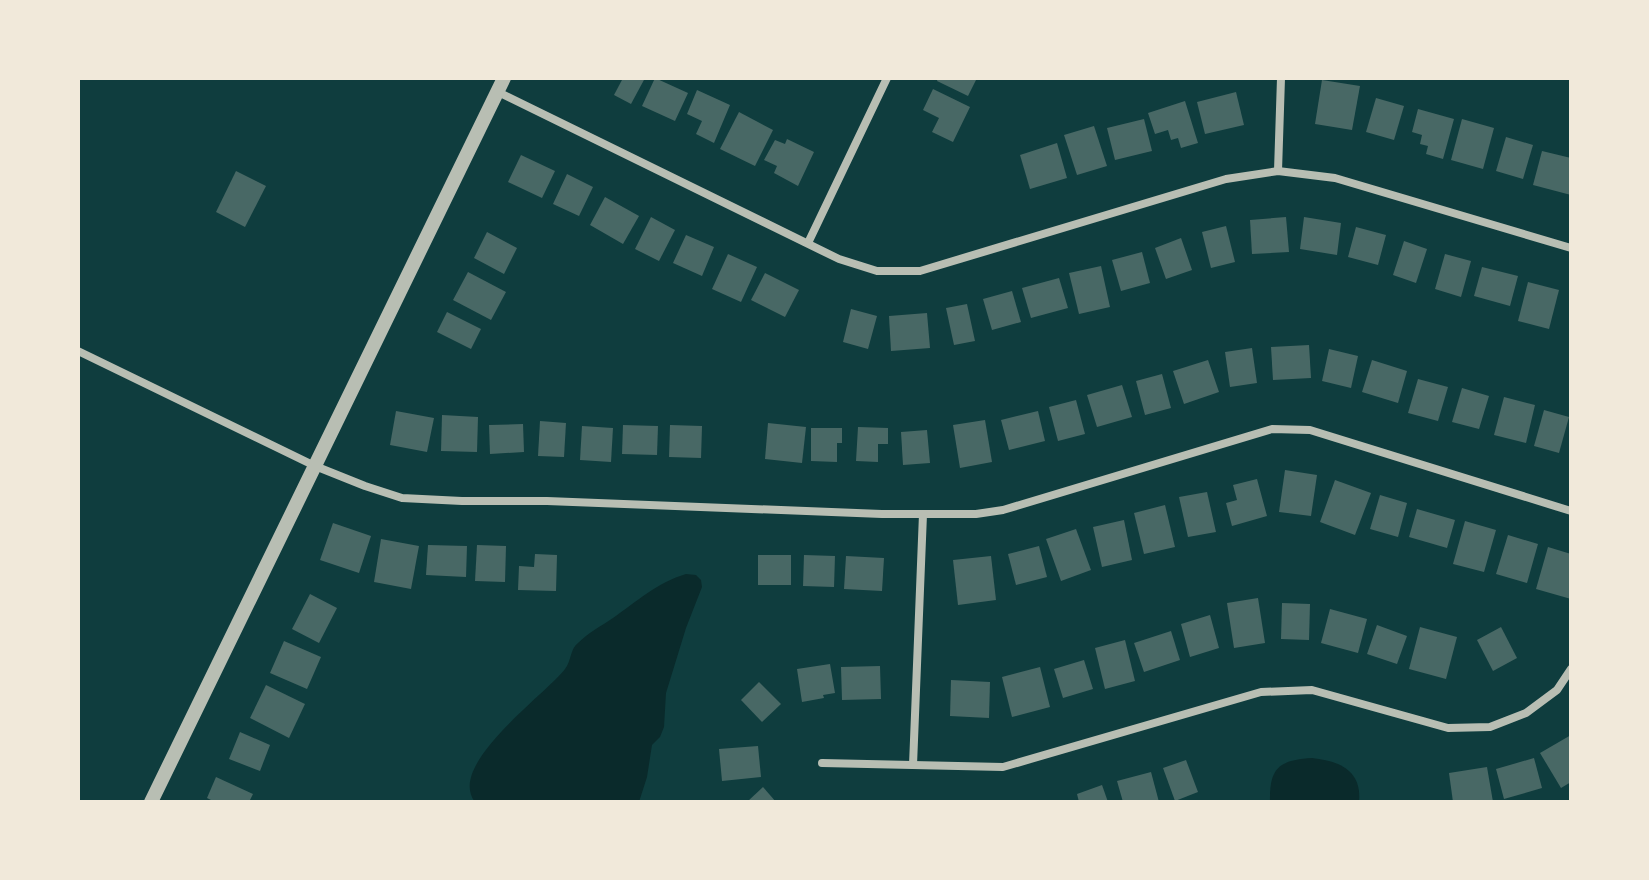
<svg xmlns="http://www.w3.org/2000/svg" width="1649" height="880" viewBox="0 0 1649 880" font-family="'PT Sans',sans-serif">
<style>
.water{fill:#0a2a2b}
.building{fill:#486865}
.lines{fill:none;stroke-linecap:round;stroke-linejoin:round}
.minor{stroke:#b8beb3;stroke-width:8}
.tertiary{stroke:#b8beb3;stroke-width:14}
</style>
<rect width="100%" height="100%" fill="#0f3d3e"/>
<!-- water -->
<g class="water">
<path d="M686,574L696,575L701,580L702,587L686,628L666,693L664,727L660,737L652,745L647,777L639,802H475C446,765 544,696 565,669C571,662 570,649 578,643C588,633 601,626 613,618C636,602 658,582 686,574Z"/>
<path d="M1312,758C1339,761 1362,770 1359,802H1270C1269,767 1280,760 1312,758Z"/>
</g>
<!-- building -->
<g class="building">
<path d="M623,78H645L631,104L614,95Z"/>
<path d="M655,78L688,93L675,121L642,106Z"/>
<path d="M938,78H977L968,96L937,81Z"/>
<path d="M1322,80L1360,86L1352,130L1315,124Z"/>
<path d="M933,89L970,107L953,142L932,132L939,118L923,110Z"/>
<path d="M697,90L730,105L714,143L696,134L702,121L687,114Z"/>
<path d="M1236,92L1244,125L1205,134L1197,102Z"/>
<path d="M1376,98L1404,106L1394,140L1366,132Z"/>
<path d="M1185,101L1198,143L1181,148L1178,138L1171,140L1168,130L1155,134L1148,113Z"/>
<path d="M1418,109L1454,119L1443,159L1426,154L1428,146L1420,144L1422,135L1412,132Z"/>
<path d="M739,112L773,130L755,166L720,149Z"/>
<path d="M1144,119L1152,151L1115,160L1107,128Z"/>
<path d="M1462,119L1494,128L1483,169L1451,160Z"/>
<path d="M1094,126L1107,166L1077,175L1064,135Z"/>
<path d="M1506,137L1533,145L1523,179L1496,171Z"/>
<path d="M787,139L814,152L798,186L774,173L777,166L764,160L775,140L785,144Z"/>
<path d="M1057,143L1067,178L1030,189L1020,155Z"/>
<path d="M1542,151L1571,158V195L1533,185Z"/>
<path d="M521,155L555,171L542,198L508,182Z"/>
<path d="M236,171L266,186L245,227L216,212Z"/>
<path d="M567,174L593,187L579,216L553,204Z"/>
<path d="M605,197L639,216L623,244L590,225Z"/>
<path d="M651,217L675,230L659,261L635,249Z"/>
<path d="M1286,217L1289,252L1252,254L1250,220Z"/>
<path d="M1304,217L1341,223L1337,255L1300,249Z"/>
<path d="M1226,226L1235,262L1211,268L1202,232Z"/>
<path d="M1356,227L1386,235L1378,265L1348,257Z"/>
<path d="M487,232L517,248L504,274L474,258Z"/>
<path d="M686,235L714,247L702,276L673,263Z"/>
<path d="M1181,238L1192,270L1166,279L1155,248Z"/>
<path d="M1404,241L1427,249L1416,283L1393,275Z"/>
<path d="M1142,252L1150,283L1121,291L1112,260Z"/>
<path d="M728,254L757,267L741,302L712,289Z"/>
<path d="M1445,254L1471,261L1461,297L1435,289Z"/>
<path d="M1101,266L1110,307L1079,314L1069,273Z"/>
<path d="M1482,267L1518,276L1510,306L1474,296Z"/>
<path d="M468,272L506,292L491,320L453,300Z"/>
<path d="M765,273L799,290L785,317L751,300Z"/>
<path d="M1059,278L1068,308L1031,318L1022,288Z"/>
<path d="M1528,282L1559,290L1549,329L1518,321Z"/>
<path d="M1012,291L1021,322L992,330L983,299Z"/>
<path d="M967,304L975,341L954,345L946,308Z"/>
<path d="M851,309L877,316L868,349L843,342Z"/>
<path d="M447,312L481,329L471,349L437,332Z"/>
<path d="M927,313L930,348L891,351L889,316Z"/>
<path d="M1309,345L1311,378L1273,380L1271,347Z"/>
<path d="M1252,348L1257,383L1230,387L1225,352Z"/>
<path d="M1329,349L1358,356L1351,388L1322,381Z"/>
<path d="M1208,360L1219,392L1184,404L1173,371Z"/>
<path d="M1372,360L1407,371L1398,403L1362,392Z"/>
<path d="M1162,374L1171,408L1145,415L1136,381Z"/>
<path d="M1418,379L1448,387L1438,421L1408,413Z"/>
<path d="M1122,385L1132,417L1097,427L1087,395Z"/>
<path d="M1462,388L1489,396L1479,429L1452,422Z"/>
<path d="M1504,397L1535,405L1526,443L1494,435Z"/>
<path d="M1076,400L1085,434L1058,441L1049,407Z"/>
<path d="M1544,410L1569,417L1559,453L1534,446Z"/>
<path d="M396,411L434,418L427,452L390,445Z"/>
<path d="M1038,411L1045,441L1009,450L1001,420Z"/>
<path d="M442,415L478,417L477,452L441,451Z"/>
<path d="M985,420L992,462L960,468L953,425Z"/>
<path d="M540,421L566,423L564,457L538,456Z"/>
<path d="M768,423L806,427L802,463L765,459Z"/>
<path d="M523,424L524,452L490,454L489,425Z"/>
<path d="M623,425L658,426L657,455L622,454Z"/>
<path d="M670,425L702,426L701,458L669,457Z"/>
<path d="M582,426L613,428L611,462L580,460Z"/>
<path d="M858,427L888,428V444H878V462L856,461Z"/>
<path d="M811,428H842V443H837V462L811,461Z"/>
<path d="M927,430L930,463L903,465L901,432Z"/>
<path d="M1285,470L1317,475L1311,516L1279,512Z"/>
<path d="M1257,479L1267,516L1232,526L1226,503L1237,500L1233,485Z"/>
<path d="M1335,480L1371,493L1355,535L1320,522Z"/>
<path d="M1207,492L1216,532L1188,537L1179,497Z"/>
<path d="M1380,495L1407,503L1398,537L1370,529Z"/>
<path d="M1165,505L1175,547L1144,554L1134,513Z"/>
<path d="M1417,509L1455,520L1447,548L1409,537Z"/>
<path d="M1124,520L1132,560L1102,567L1093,527Z"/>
<path d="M1465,521L1496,530L1484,572L1453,564Z"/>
<path d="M333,523L371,536L359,573L320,560Z"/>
<path d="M1076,529L1091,570L1061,581L1046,539Z"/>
<path d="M1508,535L1538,544L1527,583L1496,574Z"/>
<path d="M381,539L419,546L411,589L374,582Z"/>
<path d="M428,545L467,546L466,577L426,575Z"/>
<path d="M477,545L506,546L505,582L475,581Z"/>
<path d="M1039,546L1047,577L1016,585L1008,554Z"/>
<path d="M1548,547L1571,554V599L1536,589Z"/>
<path d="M535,554L557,555L556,591L518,590L519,566L534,567Z"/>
<rect x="758" y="555" width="33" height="30"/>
<path d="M804,555L835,556L834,587L803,586Z"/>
<path d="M846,556L884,558L882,591L844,589Z"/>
<path d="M991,556L996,600L958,605L953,560Z"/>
<path d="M310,594L337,608L319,643L292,629Z"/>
<path d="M1258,598L1265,643L1234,648L1227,603Z"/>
<path d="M1282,603L1310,604L1309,640L1281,639Z"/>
<path d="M1330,609L1367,619L1358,653L1321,643Z"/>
<path d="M1210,615L1219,648L1190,657L1181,624Z"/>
<path d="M1377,625L1407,636L1397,664L1367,654Z"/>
<path d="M1420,627L1457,637L1446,679L1409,669Z"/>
<path d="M1501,627L1517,658L1493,671L1477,640Z"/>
<path d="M1171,631L1180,660L1144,672L1134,643Z"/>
<path d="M1125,640L1135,681L1105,689L1095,648Z"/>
<path d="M284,641L321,657L307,689L270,673Z"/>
<path d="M1084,660L1093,689L1063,698L1054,669Z"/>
<path d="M830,664L835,693L823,695L824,698L802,702L797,669Z"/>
<path d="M880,666L881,699L842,700L841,667Z"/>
<path d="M1040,667L1050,707L1012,717L1002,677Z"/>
<path d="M951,680L990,682L989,718L950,716Z"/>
<path d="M759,682L781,704L762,722L741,700Z"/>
<path d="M266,685L305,704L289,738L250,718Z"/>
<path d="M240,732L270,745L260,771L229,759Z"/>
<path d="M1571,735V782L1561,788L1540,753Z"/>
<path d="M758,746L761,777L722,781L719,749Z"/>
<path d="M1534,758L1542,788L1504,799L1496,769Z"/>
<path d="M1186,760L1198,792L1175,801L1163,768Z"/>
<path d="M1487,767L1493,802H1453L1449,773Z"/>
<path d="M1151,772L1159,802H1123L1117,781Z"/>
<path d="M216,777L253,794L249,802H215L207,798Z"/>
<path d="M1102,785L1108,802H1079L1077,794Z"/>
<path d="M763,787L776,802H747Z"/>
</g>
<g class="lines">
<!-- minor -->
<g class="minor">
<path d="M498,92L839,259L877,271H920L1226,179L1278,171L1335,178L1571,248"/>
<path d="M1278,171L1281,78"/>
<path d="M808,243L887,78"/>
<path d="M78,351L315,466L365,486L402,498L462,501H547L882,514H976L1003,510L1272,429L1310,430L1571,511"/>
<path d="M822,763L1003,767L1261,692L1312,690L1448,728L1490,727L1526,713L1557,690L1571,669"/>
<path d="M913,765L923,514"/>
</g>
<!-- tertiary -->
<path class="tertiary" d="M151,802L504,78"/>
</g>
<!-- border -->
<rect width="1649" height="880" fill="none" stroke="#f1e9da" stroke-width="160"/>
</svg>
